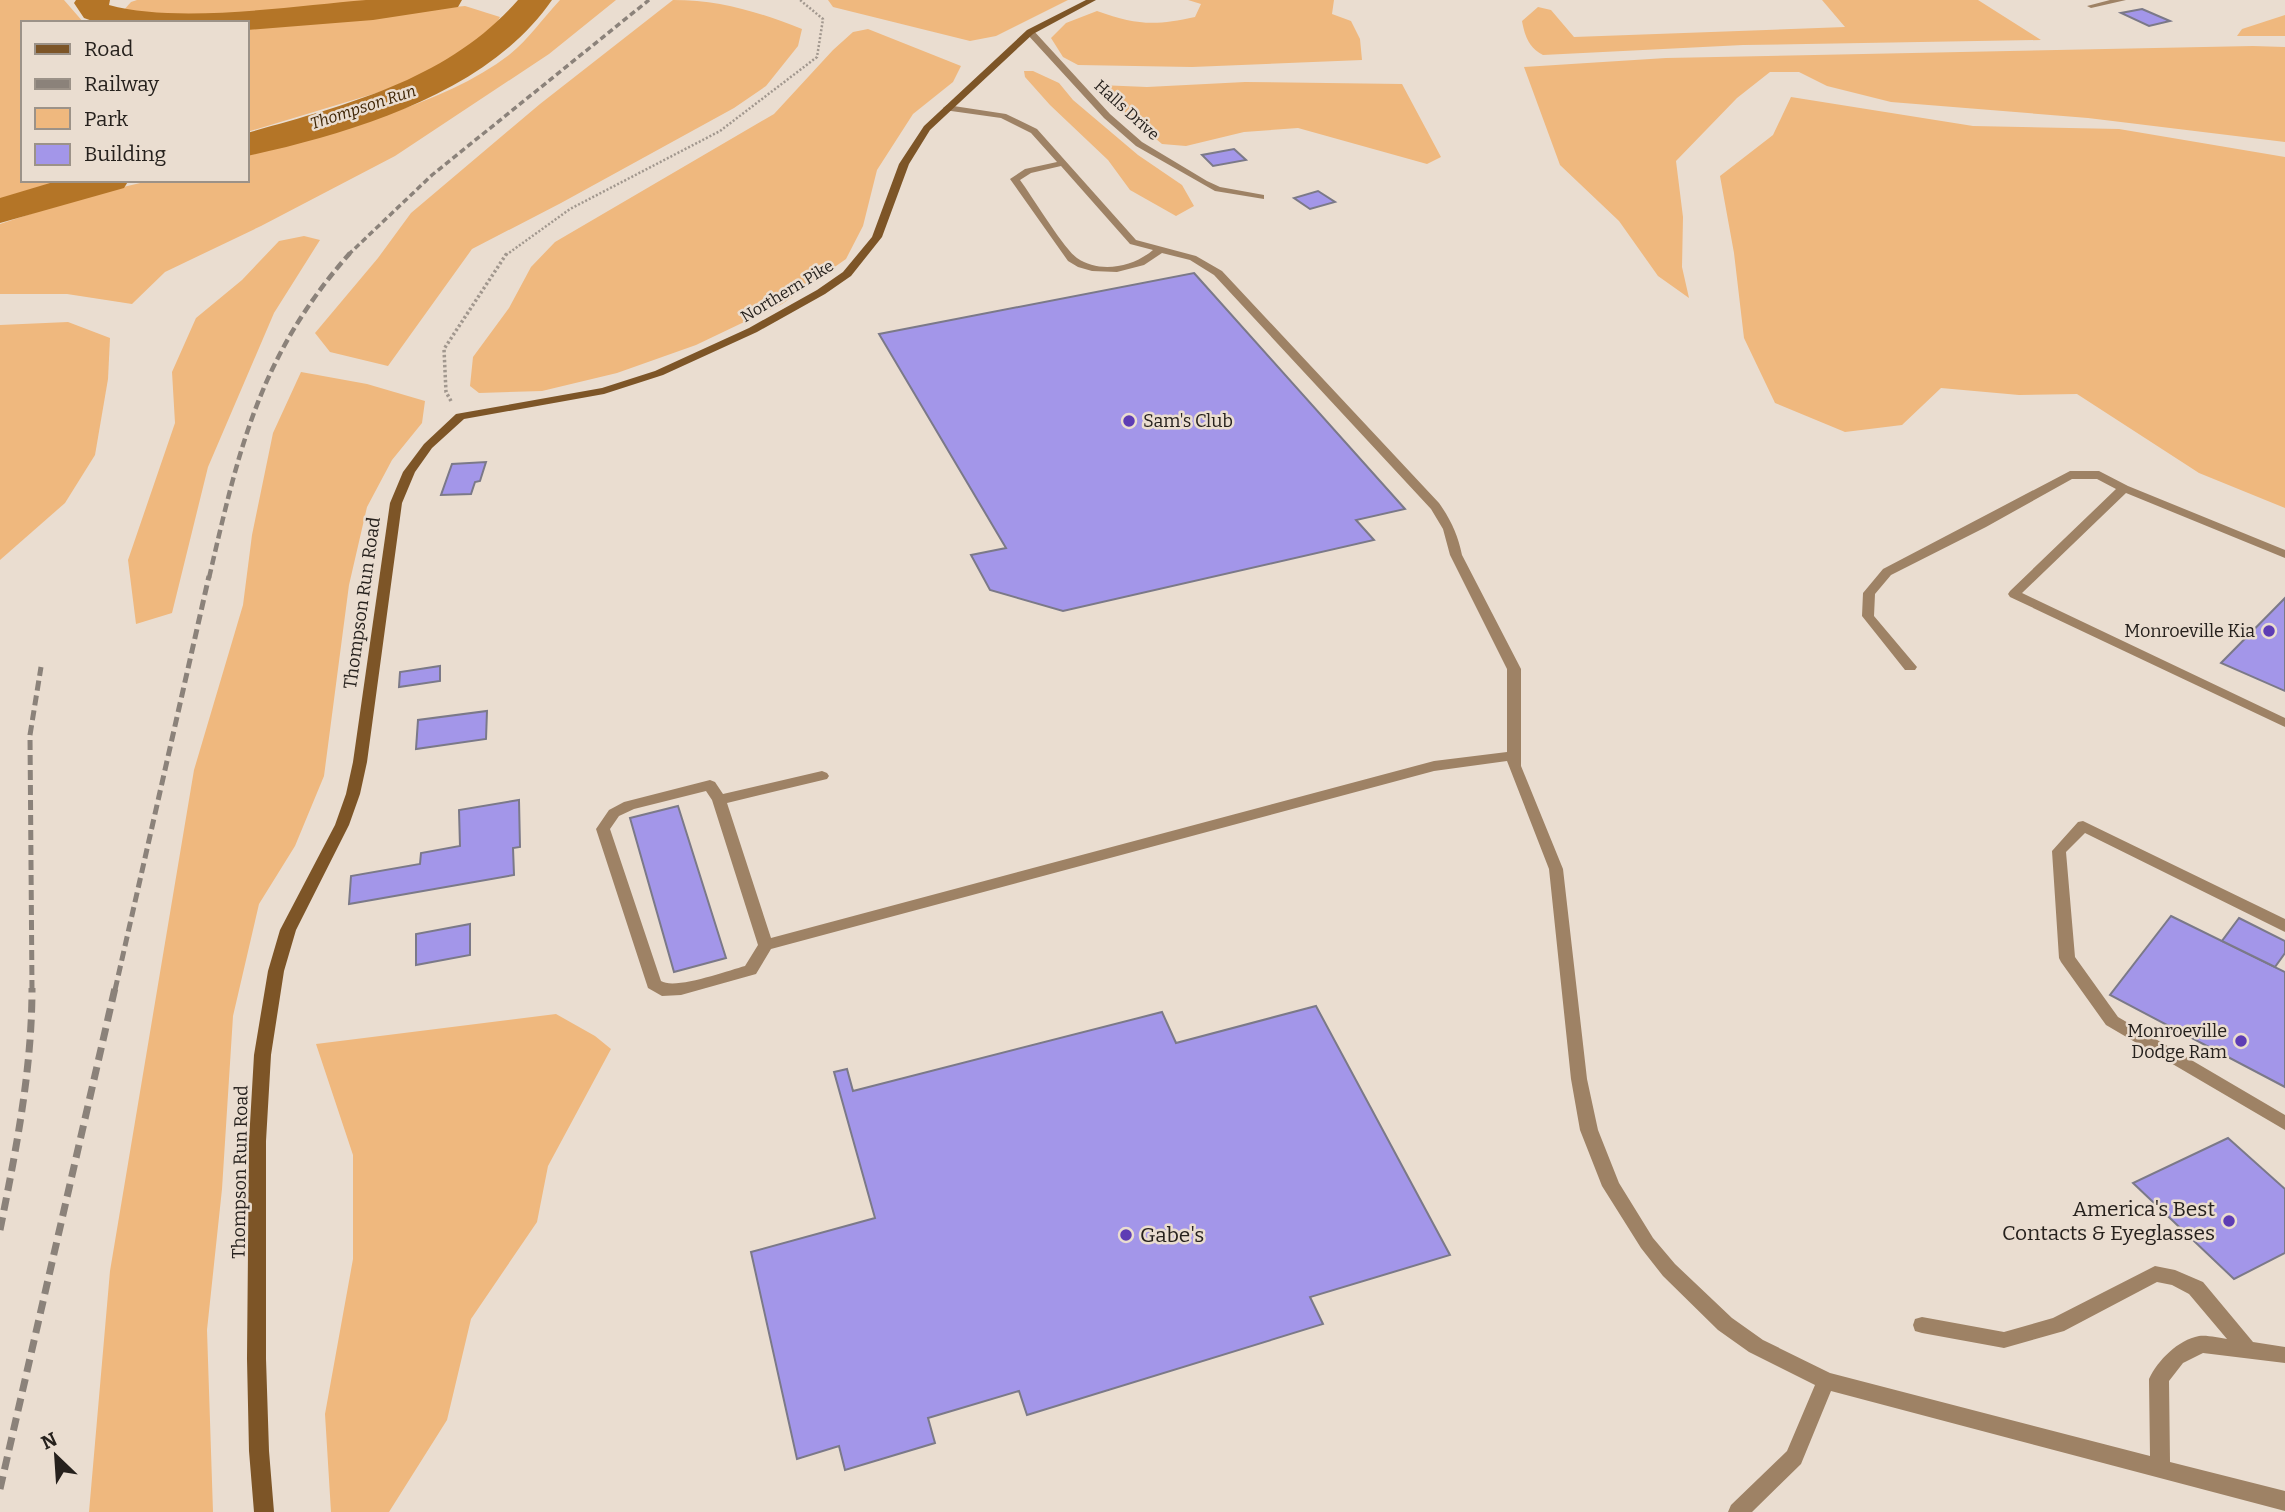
<svg xmlns="http://www.w3.org/2000/svg" width="2285" height="1512" viewBox="0 0 2285 1512" font-family="Bitter,serif">
<style>
.green{fill:#efb87e}
.lines{fill:none;stroke-linecap:round;stroke-linejoin:round}
.river{fill:#b47527;fill-rule:evenodd}
.building{fill:#a396e9;stroke:#7b7988;stroke-width:2}
.path-far1{stroke:#a1978e;stroke-width:2.5;stroke-dasharray:2 2;stroke-linecap:butt}
.path{stroke:#a1978e;stroke-width:3.5;stroke-dasharray:2.5 2.5;stroke-linecap:butt}
.lane{fill:#9e8265;fill-rule:evenodd}
.street{fill:#9e8265;fill-rule:evenodd}
.secondary{fill:#7d5527;fill-rule:evenodd}
.rail-far3{stroke:#8b827a;stroke-width:3.5;stroke-dasharray:6 3.5;stroke-linecap:butt}
.rail-far2{stroke:#8b827a;stroke-width:4.5;stroke-dasharray:9 4.5;stroke-linecap:butt}
.rail-far1{stroke:#8b827a;stroke-width:5;stroke-dasharray:10 5;stroke-linecap:butt}
.rail{stroke:#8b827a;stroke-width:7;stroke-dasharray:13 7;stroke-linecap:butt}
.poi-dot{fill:#5d3cb4;stroke:#eaddd0;stroke-width:2.5}
.labels{text-anchor:middle;dominant-baseline:central;stroke-width:5;stroke-linejoin:round;paint-order:stroke}
.far-water-label{font-size:16px;font-style:italic;fill:#3e2403;stroke:#eaddd0}
.far-street-label{font-size:16px;fill:#26211d;stroke:#eaddd0}
.poi-label{font-size:18px;fill:#26211d;stroke:#eaddd0;text-anchor:end}
.street-label{font-size:18px;fill:#26211d;stroke:#eaddd0}
.near-poi-label{font-size:21px;fill:#26211d;stroke:#eaddd0;text-anchor:end}
</style>
<rect width="100%" height="100%" fill="#eaddd0"/>
<!-- green -->
<g class="green">
<path d="M0,0H64L84,23H23V180H70L0,201Z"/>
<path d="M137,0H381L267,11L159,18L123,11L131,2Z"/>
<path d="M560,0H616L549,54L395,156L261,226L165,272L132,304L67,294H0V224L85,196L153,180H247V155C329,132 441,107 509,55C529,39 543,18 560,0Z"/>
<path d="M673,0C720,0 759,12 802,29L798,46L766,86L734,108L561,203L472,249L388,366L330,352L315,333L378,258L411,213L540,104Z"/>
<path d="M828,0H1068L996,36L970,41L833,7Z"/>
<path d="M1188,0H1334L1332,14L1351,21L1360,39L1362,60L1192,67L1078,65L1063,57L1051,38L1066,23L1097,11C1136,25 1155,26 1195,17L1201,4Z"/>
<path d="M1822,0H1978L2041,40L1743,45L1543,55C1529,48 1525,37 1522,21L1538,7L1551,10L1574,37L1845,27Z"/>
<path d="M465,6L500,17L487,41L426,78L247,132V27Z"/>
<path d="M2285,15V36H2237L2242,29Z"/>
<path d="M868,29L961,66L953,82L913,114L877,170L863,226L846,259L782,304L696,345L617,373L542,391L479,393L470,386L473,357L509,308L531,267L555,242L774,114L833,50L853,32Z"/>
<path d="M2253,46L2285,47V142L2088,118L1891,102L1827,86L1799,72H1770L1737,98L1676,161L1683,217L1682,267L1689,298L1658,276L1619,221L1560,165L1524,67L1666,58Z"/>
<path d="M1024,71H1033L1059,83L1073,100L1138,155L1182,185L1194,206L1176,216L1130,190L1108,160L1050,105L1025,77Z"/>
<path d="M1245,82L1402,84L1441,157L1427,164L1298,128L1244,132L1186,146L1162,144L1117,106L1099,85L1147,87Z"/>
<path d="M1791,97L1973,126L2119,129L2285,157V508L2199,473L2077,394L2019,395L1941,388L1902,425L1845,432L1775,403L1744,338L1734,253L1720,176L1773,135Z"/>
<path d="M304,236L320,240L274,313L208,467L172,613L136,624L128,560L175,423L172,372L196,318L242,280L279,241Z"/>
<path d="M68,322L110,338L108,379L95,455L65,503L0,560V325Z"/>
<path d="M301,372L367,384L425,401L422,423L392,460L367,507L349,585L324,776L295,846L259,904L233,1016L222,1189L207,1330L213,1512H89L110,1271L194,770L243,605L252,535L273,433Z"/>
<path d="M556,1014L595,1036L611,1049L548,1166L537,1222L471,1319L447,1420L389,1512H331L325,1414L353,1259V1155L316,1044Z"/>
</g>
<g class="lines">
<!-- river -->
<g class="river">
<path d="M76,0H110L109,5C179,24 292,6 366,0C398,0 430,0 462,0L458,7L373,20L247,30V23H98L84,18L74,3Z"/>
<path d="M518,0H552C488,93 352,133 247,156V133C346,105 448,80 518,0Z"/>
<path d="M60,180H129L124,188L0,223V198Z"/>
</g>
</g>
<!-- building -->
<g class="building">
<path d="M2142,9L2170,21L2149,26L2121,13Z"/>
<path d="M1234,149L1246,160L1213,166L1202,155Z"/>
<path d="M1318,191L1335,202L1310,209L1294,198Z"/>
<path d="M1194,273L1405,509L1356,520L1374,540L1063,611L990,590L971,555L1006,548L879,334Z"/>
<path d="M486,462L480,481L475,482L471,494L441,495L452,464Z"/>
<path d="M2285,598V691L2221,663Z"/>
<path d="M440,666V681L399,687L400,672Z"/>
<path d="M487,711L486,739L416,749L418,720Z"/>
<path d="M519,800L520,847L513,848L514,875L349,904L351,876L420,864L421,853L460,846L459,810Z"/>
<path d="M678,806L726,958L674,972L630,818Z"/>
<path d="M2171,916L2285,972V1087L2110,995Z"/>
<path d="M2239,918L2285,941V953L2275,967L2222,941Z"/>
<path d="M470,924V955L416,965V934Z"/>
<path d="M1316,1006L1450,1255L1310,1297L1323,1324L1027,1415L1019,1391L928,1418L935,1443L845,1470L839,1446L797,1459L751,1252L875,1218L834,1072L847,1069L853,1091L1162,1012L1176,1043Z"/>
<path d="M2228,1138L2285,1189V1253L2234,1279L2133,1183Z"/>
</g>
<g class="lines">
<!-- path-far1 -->
<path class="path-far1" d="M506,255L570,209L720,131L817,57L823,19L800,0"/>
<!-- path -->
<path class="path" d="M451,401L446,392L444,349L507,253"/>
<!-- lane -->
<g class="lane">
<path d="M2110,0H2126L2091,8L2087,6Z"/>
<path d="M947,105L1006,114L1037,129L1136,240L1196,256L1222,271L1439,503C1451,520 1458,535 1462,555L1521,669V766L1563,869L1587,1079L1598,1130L1619,1183L1653,1238L1675,1264L1732,1318L1763,1340L1830,1373L2150,1456L2149,1379C2158,1360 2178,1340 2199,1336C2208,1335 2219,1338 2227,1339L2189,1294L2172,1285L2157,1282L2064,1331L2004,1348L1922,1333L1915,1331L1913,1325L1915,1319L1922,1317L2004,1332L2053,1318L2155,1266L2175,1270L2203,1282L2253,1342L2285,1347V1363L2203,1353L2183,1363L2169,1381L2170,1462L2285,1491V1511L1831,1391L1801,1464L1752,1512H1728L1731,1505L1787,1451L1815,1385L1749,1352L1718,1330L1663,1276L1641,1248L1602,1186L1580,1130L1571,1079L1549,869L1507,761L1434,771L771,949L756,974L681,995L662,996L648,988L596,829L609,810L624,802L710,780L715,782L723,794L822,771L827,773L829,776L827,779L727,803L771,938L1434,761L1507,752V669L1450,555L1443,529L1431,509L1214,275L1190,260L1162,253L1144,265L1117,272L1092,271L1078,267L1068,261L1010,179L1025,169L1057,162L1031,133L1001,118L944,110L943,108ZM1061,166L1130,244L1153,250C1133,267 1100,274 1077,258C1064,249 1032,196 1020,180L1031,173ZM706,791L712,800L758,945L745,966C727,971 675,990 661,981L610,829L619,816L634,809Z"/>
<path d="M2070,471H2099L2128,486L2285,550V558L2126,493L2022,593L2285,718V727L2010,597L2008,594L2010,591L2116,489L2097,479H2072L1986,527L1891,575L1875,594L1874,616L1917,667L1915,670H1905L1862,616L1863,593L1883,569Z"/>
<path d="M2083,821L2285,919V932L2085,833L2066,852L2075,957L2118,1017L2285,1115V1130L2106,1025L2061,962L2059,958L2052,851L2078,822Z"/>
</g>
<!-- street -->
<path class="street" d="M1027,30H1033L1110,114L1142,142L1207,181L1220,187L1264,195V199L1215,191L1136,146L1104,118L1027,34Z"/>
<!-- secondary -->
<path class="secondary" d="M1086,0H1096L1033,34L930,130L909,164L882,237L851,276L825,294L757,332L663,375L604,394L464,419L432,448L415,472L402,503L367,762L360,794L349,825L296,930L284,971L271,1055L266,1141V1359L269,1451L274,1512H254L249,1451L247,1359L249,1141L254,1055L268,971L280,930L335,825L346,794L353,762L390,503L403,472L424,444L456,414L602,388L655,371L749,328L817,290L843,272L872,237L899,164L924,126L1027,30Z"/>
<!-- rail-far3 -->
<path class="rail-far3" d="M348,255L432,175L649,0"/>
<!-- rail-far2 -->
<path class="rail-far2" d="M209,578C239,449 259,356 350,253"/>
<!-- rail-far1 -->
<g class="rail-far1">
<path d="M32,990L30,735L41,667"/>
<path d="M115,990L209,576"/>
</g>
<!-- rail -->
<g class="rail">
<path d="M0,1230C16,1150 32,1070 32,988"/>
<path d="M0,1489L115,988"/>
</g>
</g>
<!-- markers -->
<g class="poi-dot">
<circle cx="1129" cy="421" r="7"/>
<circle cx="2269" cy="631" r="7"/>
<circle cx="2241" cy="1041" r="7"/>
<circle cx="2229" cy="1221" r="7"/>
<circle cx="1126" cy="1235" r="7"/>
</g>
<g class="labels">
<!-- far-water labels -->
<g class="far-water-label">
<text transform="translate(363 107) rotate(-18)">Thompson Run</text>
</g>
<!-- far-street labels -->
<g class="far-street-label">
<text transform="translate(1127 110) rotate(42)">Halls Drive</text>
<text transform="translate(787 291) rotate(-31)">Northern Pike</text>
</g>
<!-- poi labels -->
<g class="poi-label">
<text x="1143" y="421" text-anchor="start">Sam's Club</text>
<text x="2255" y="631">Monroeville Kia</text>
<text x="2227" y="1031">Monroeville<tspan x="2227" dy="21">Dodge Ram</tspan></text>
</g>
<!-- street labels -->
<g class="street-label">
<text transform="translate(362 603) rotate(-82)">Thompson Run Road</text>
<text transform="translate(240 1172) rotate(-89)">Thompson Run Road</text>
</g>
<!-- near-poi labels -->
<g class="near-poi-label">
<text x="2215" y="1209">America's Best<tspan x="2215" dy="24">Contacts &amp; Eyeglasses</tspan></text>
<text x="1140" y="1235" text-anchor="start">Gabe's</text>
</g>
</g>
<!-- legend -->
<rect x="21" y="21" width="228" height="161" fill="#eaddd0" stroke="#9c9288" stroke-width="2"/>
<rect x="35" y="44" width="35" height="10" fill="#7d5527" stroke="#9c9288" stroke-width="2"/>
<text x="84" y="56" font-size="21" fill="#26211d">Road</text>
<rect x="35" y="79" width="35" height="10" fill="#8b827a" stroke="#9c9288" stroke-width="2"/>
<text x="84" y="91" font-size="21" fill="#26211d">Railway</text>
<rect x="35" y="108" width="35" height="21" fill="#efb87e" stroke="#9c9288" stroke-width="2"/>
<text x="84" y="126" font-size="21" fill="#26211d">Park</text>
<rect x="35" y="144" width="35" height="21" fill="#a396e9" stroke="#9c9288" stroke-width="2"/>
<text x="84" y="161" font-size="21" fill="#26211d">Building</text>
<!-- north arrow -->
<g transform="translate(56 1456) rotate(335)" stroke="#eaddd0" stroke-width="5" paint-order="stroke">
<path d="M0-5L12 26L0 18L-12 26Z" fill="#26211d"/>
<text y="-10" font-size="19" font-weight="bold" text-anchor="middle" fill="#26211d">N</text>
</g>
</svg>
